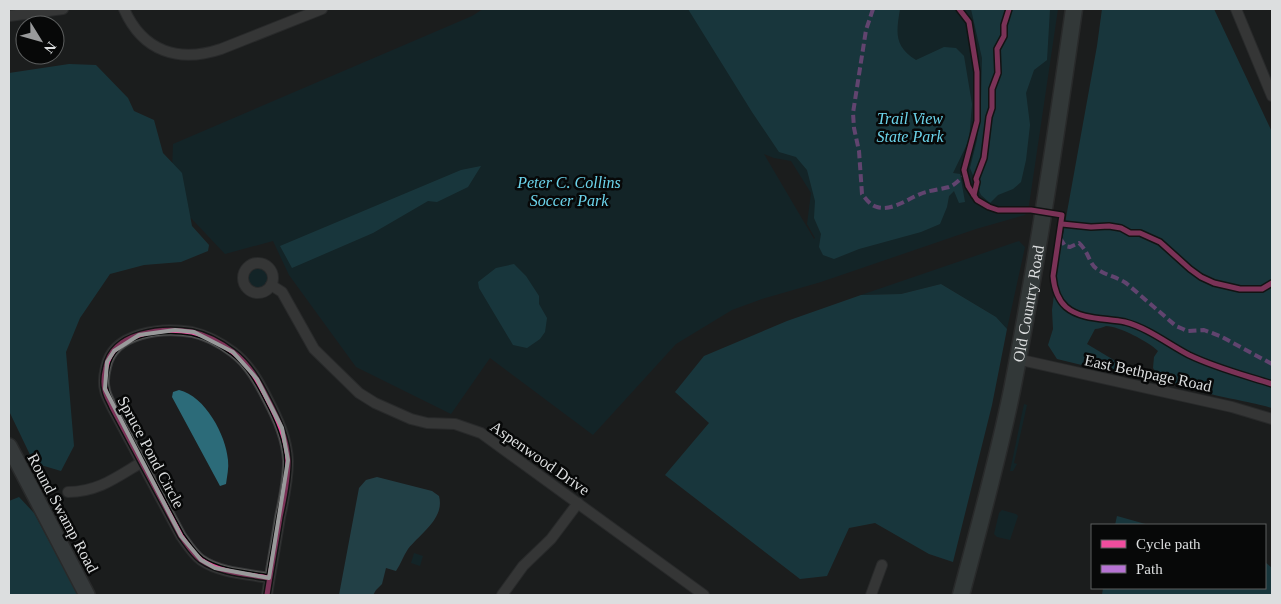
<svg xmlns="http://www.w3.org/2000/svg" width="1281" height="604" viewBox="0 0 1281 604" font-family="Georgia,serif">
<style>
.green{fill:#0a2d34;fill-rule:evenodd}
.forest{fill:#165662}
.water{fill:#2c6b79}
.lines{fill:none;stroke-linecap:round;stroke-linejoin:round}
.minor-casing{stroke:#393a3b;stroke-width:12}
.secondary-casing{stroke:#393a3b;stroke-width:18}
.primary-casing{stroke:#393a3b;stroke-width:19}
.minor{stroke:#545555;stroke-width:10}
.secondary{stroke:#565c5e;stroke-width:15}
.primary{stroke:#4f595a;stroke-width:16}
.quiet{stroke:#b673d3;stroke-width:4;stroke-dasharray:8 4;stroke-linecap:butt}
.cycleway-casing{stroke:#070808;stroke-width:8}
.cycleway{stroke:#ef4d9e;stroke-width:5}
.marked{fill:none;stroke:#999a9b;stroke-width:4;stroke-linejoin:round}
.labels{text-anchor:middle;dominant-baseline:central;stroke-width:5;stroke-linejoin:round;paint-order:stroke}
.park-label{font-size:16px;font-style:italic;fill:#6cd4eb;stroke:#070808}
.street-label{font-size:16px;fill:#dcdedf;stroke:#070808}
</style>
<rect width="100%" height="100%" fill="#1c1d1e"/>
<!-- green -->
<g class="green">
<path d="M483,9H1058L1028,212L1025,215L976,229L821,282L762,299L732,310L676,344L593,435L490,358L451,414L356,367L289,275L273,241L225,254L171,197L173,144L472,16ZM764,154L774,158L791,161L811,193L807,224L815,238L814,239Z"/>
<path d="M1019,241L1025,247L1007,329L996,317L941,284L901,294L861,295Z"/>
<circle cx="258" cy="278" r="10"/>
<path d="M1024,404L1027,405L1014,463L1017,464L1013,471H1010Z"/>
<path d="M1002,510L1016,514L1018,516L1010,540L997,537L994,534L999,513Z"/>
<path d="M414,553L423,556L420,566L411,563Z"/>
</g>
<!-- forest -->
<g class="forest">
<path d="M688,9H900C896,33 894,46 916,60L944,47L956,48L964,56L972,104L969,140L953,173L960,174L965,202L959,203L954,191L949,196L947,207L940,224L921,232L859,249L834,259L823,255L819,247L821,234L814,218L815,201L807,170L796,157L779,152L752,112Z"/>
<path d="M971,9H1050L1047,60L1034,70L1026,93L1030,125L1026,160L1021,182L1013,189L998,195L990,203L981,195L970,168L977,140L981,100L982,58Z"/>
<path d="M1102,9H1214L1272,132V408C1244,399 1167,391 1153,368L1154,357L1158,351C1149,342 1119,326 1106,326C1103,327 1098,329 1095,329L1087,344L1122,365L1121,372L1094,368L1057,359L1048,345L1053,329L1052,310L1060,251L1097,46Z"/>
<path d="M69,64L96,65L128,98L134,111L154,120L163,153L182,173L192,226L209,245L208,251L181,262L144,265L110,274L80,318L66,352L74,446L61,471L34,463L9,411V73Z"/>
<path d="M481,166L468,187L437,202L428,201L373,233L292,268L280,246L461,170Z"/>
<path d="M514,264L526,276L539,296V304L547,318L545,332L540,339L527,348L513,345L479,288L478,282L496,268Z"/>
<path d="M941,284L996,317L1007,329L992,405L953,562L929,554L875,523L849,528L827,576L800,579L665,475L709,423L675,392L704,356L787,321L861,295L901,294Z"/>
<path d="M19,497L34,513L78,595H9V501Z"/>
<path d="M1117,516L1149,525H1115Z"/>
<path d="M1265,562L1272,568V595H1102L1103,588H1265Z"/>
</g>
<!-- water -->
<g class="water">
<path d="M179,390C205,396 226,435 228,460C229,468 227,476 226,484L220,486L172,397L173,392Z"/>
<path d="M377,477L432,491L439,496C445,518 421,533 408,549C403,556 401,564 396,571L386,568L382,584L376,590L373,595H339L359,488L366,480Z"/>
</g>
<g class="lines">
<!-- minor casing -->
<g class="minor-casing">
<g id="minor">
<path d="M124,9C143,52 179,63 221,49L322,9"/>
<path d="M1236,9L1272,96"/>
<path d="M9,16L63,9"/>
<circle cx="258" cy="278" r="15"/>
<path d="M271,285L282,292L314,349L359,393L375,403L411,419L427,423L455,424L481,433L704,595"/>
<path d="M1017,359L1232,407L1272,419"/>
<path d="M68,492C98,492 117,477 142,462"/>
<path d="M267,595C271,569 276,543 280,517C284,499 288,479 288,461C287,439 278,419 268,400C259,382 249,364 233,352C221,343 206,335 192,332C162,327 113,332 106,367C104,375 103,383 105,390C106,396 110,402 112,407L181,536C187,544 193,554 201,560C220,573 247,574 269,578"/>
<path d="M502,595L523,566L551,539L578,503"/>
<path d="M871,595L882,565"/>
</g>
</g>
<!-- secondary casing -->
<g class="secondary-casing">
<path id="secondary" d="M9,446L87,595"/>
</g>
<!-- primary casing -->
<g class="primary-casing">
<g id="primary">
<path id="s1" d="M961,595C979,527 998,459 1012,390C1037,263 1056,136 1074,9"/>
</g>
</g>
<!-- minor -->
<use href="#minor" class="minor"/>
<!-- secondary -->
<use href="#secondary" class="secondary"/>
<!-- primary -->
<use href="#primary" class="primary"/>
<!-- quiet -->
<g class="quiet">
<path d="M873,9L866,30L853,113L854,128L859,151L862,194C866,199 871,206 877,207C893,212 911,196 926,192C933,190 942,189 949,187C955,185 960,179 965,175"/>
<path d="M1060,238L1065,246L1070,247L1079,243C1089,252 1089,264 1097,269C1105,275 1117,277 1126,283L1176,326L1183,329L1187,331L1204,330L1220,336L1272,364"/>
</g>
<!-- cycleway casing -->
<g class="cycleway-casing">
<g id="cycleway">
<path d="M959,9L969,22L977,72V121L964,170L968,186L977,200L989,207L998,210H1031L1062,215L1053,276C1054,287 1057,299 1066,307C1081,320 1106,318 1125,322C1148,328 1168,344 1189,355C1216,368 1244,375 1272,384"/>
<path d="M974,195L977,182L976,179L984,158L989,117L992,108V89L998,73L997,49L1004,36V25L1009,9"/>
<path d="M1062,224L1091,227L1109,226L1121,228L1130,233H1140L1160,242L1190,269L1201,277L1214,283L1240,289H1262L1272,283"/>
<path d="M267,595C271,569 276,543 280,517C284,499 288,479 288,461C287,439 278,419 268,400C259,382 249,364 233,352C221,343 206,335 192,332C162,327 113,332 106,367C104,375 103,383 105,390C106,396 110,402 112,407L181,536C187,544 193,554 201,560C220,573 247,574 269,578"/>
</g>
</g>
<!-- cycleway -->
<use href="#cycleway" class="cycleway"/>
</g>
<!-- marked area -->
<path d="M0 0H1281V604H0ZM175,330L194,332L233,352L257,379L282,428L288,460L269,578L215,568L201,560L181,536L105,389L107,362L114,351L139,335Z" fill="#1c1d1e" fill-opacity=".55" fill-rule="evenodd"/>
<path class="marked" d="M175,330L194,332L233,352L257,379L282,428L288,460L269,578L215,568L201,560L181,536L105,389L107,362L114,351L139,335Z"/>
<g class="labels">
<!-- park labels -->
<g class="park-label">
<text x="910" y="118">Trail View<tspan x="910" dy="18">State Park</tspan></text>
<text x="569" y="182">Peter C. Collins<tspan x="569" dy="18">Soccer Park</tspan></text>
</g>
<!-- street labels -->
<g class="street-label">
<text stroke="none"><textPath href="#s1" startOffset="299">Old Country Road</textPath></text>
<text transform="translate(1148 373) rotate(12)">East Bethpage Road</text>
<text transform="translate(151 452) rotate(62)">Spruce Pond Circle</text>
<text transform="translate(540 458) rotate(35)">Aspenwood Drive</text>
<text transform="translate(63 513) rotate(62)">Round Swamp Road</text>
</g>
</g>
<!-- border -->
<rect width="1281" height="604" fill="none" stroke="#dcdedf" stroke-width="20"/>
<!-- legend -->
<rect x="1091" y="524" width="175" height="65" fill="#070808" stroke="#5c5e5e"/>
<rect x="1101" y="540" width="25" height="8" fill="#ef4d9e" stroke="#5c5e5e"/>
<text x="1136" y="549" font-size="15" fill="#dcdedf">Cycle path</text>
<rect x="1101" y="565" width="25" height="8" fill="#b673d3" stroke="#5c5e5e"/>
<text x="1136" y="574" font-size="15" fill="#dcdedf">Path</text>
<!-- north arrow -->
<g transform="translate(40 40) rotate(127)"><circle r="24" fill="#070808" stroke="#5c5e5e"/>
<path d="M0-4L9 19L0 12L-9 19Z" fill="#999a9b"/>
<text y="-8" font-size="14" font-weight="bold" text-anchor="middle" fill="#dcdedf">N</text>
</g>
</svg>
